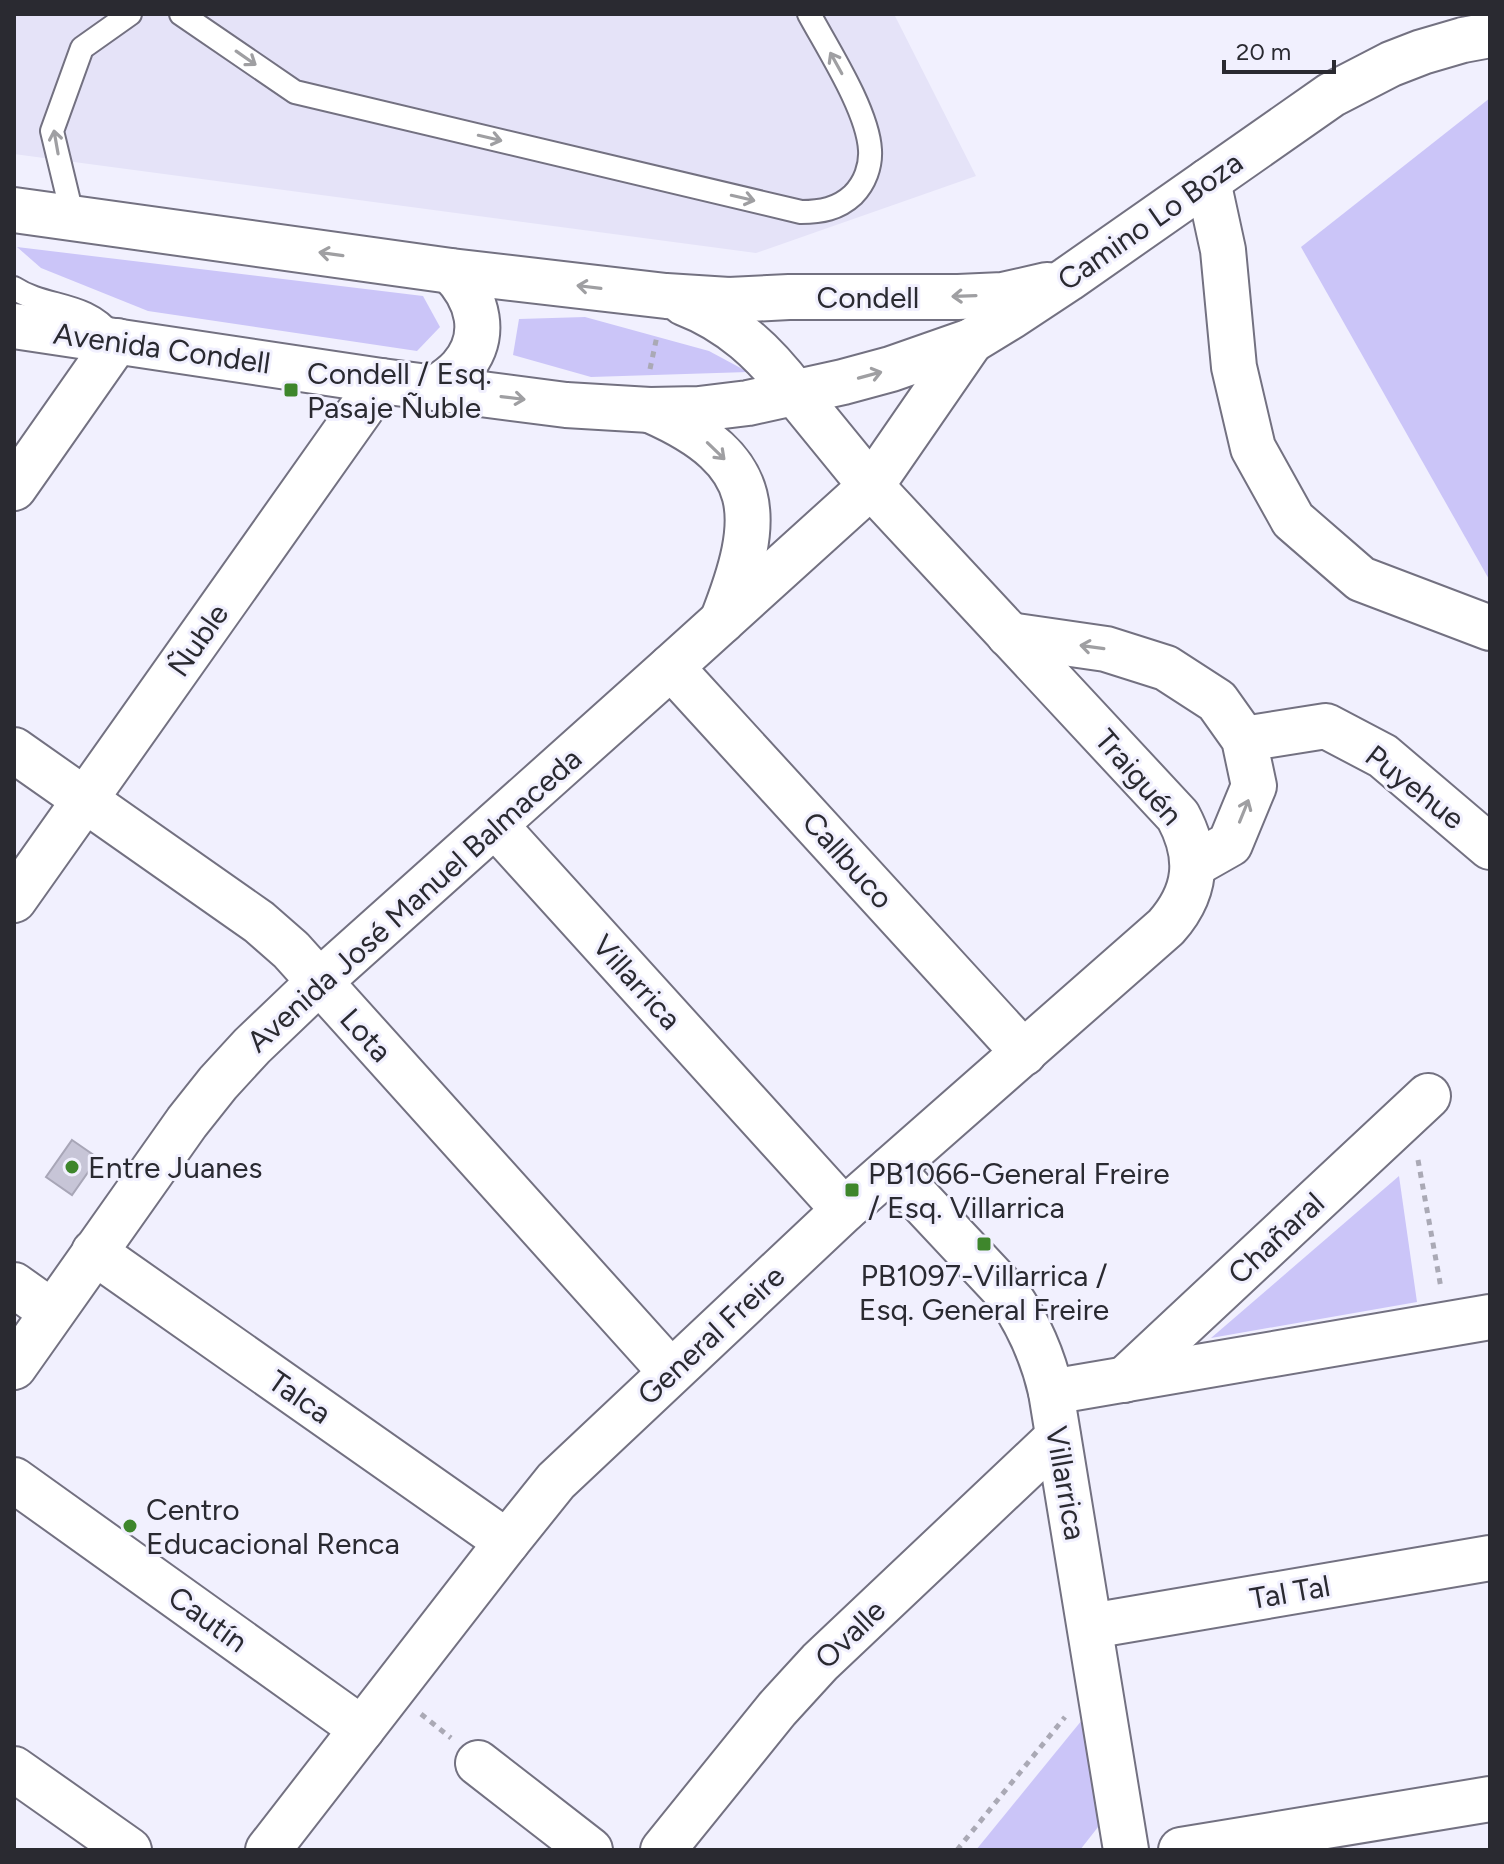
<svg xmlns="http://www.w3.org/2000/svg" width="1504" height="1864" viewBox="0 0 1504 1864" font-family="Figtree,sans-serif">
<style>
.built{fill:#e5e3f8}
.green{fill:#cbc5f8}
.building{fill:#c7c5d7;stroke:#a8a6b7;stroke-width:2}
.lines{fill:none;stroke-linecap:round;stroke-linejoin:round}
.service-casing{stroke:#737181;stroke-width:26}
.minor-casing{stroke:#737181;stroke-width:48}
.tertiary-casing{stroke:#737181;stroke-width:48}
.secondary-casing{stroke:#737181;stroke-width:48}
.primary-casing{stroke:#737181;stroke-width:48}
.path{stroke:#aaa9b5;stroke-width:5;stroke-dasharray:6 6;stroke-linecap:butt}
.service{stroke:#fff;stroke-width:22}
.minor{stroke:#fff;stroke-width:44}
.tertiary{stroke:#fff;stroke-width:44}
.secondary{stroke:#fff;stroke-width:44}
.primary{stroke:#fff;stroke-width:44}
.oneway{stroke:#9f9fa2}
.poi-dot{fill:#3e862c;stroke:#f1f0fe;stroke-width:3}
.labels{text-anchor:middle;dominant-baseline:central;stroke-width:6;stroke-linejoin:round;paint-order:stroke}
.street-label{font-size:30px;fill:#2a2a31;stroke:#f1f0fe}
.poi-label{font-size:30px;fill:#2a2a31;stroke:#f1f0fe;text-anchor:start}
</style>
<rect width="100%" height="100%" fill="#f1f0fe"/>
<!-- built -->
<path class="built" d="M14,14H894L976,176L756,253L14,154Z"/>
<!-- green -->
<g class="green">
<path d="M1490,98V581L1301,247Z"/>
<path d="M17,247L423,296L440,327L417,351L148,311L41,268Z"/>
<path d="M585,317L709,351L748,372L591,377L513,355L519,319Z"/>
<path d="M1399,1176L1417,1302L1211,1338Z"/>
<path d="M1082,1720L1102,1822L1080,1850H976Z"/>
</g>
<!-- building -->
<path class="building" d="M72,1140L98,1158L72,1195L46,1177Z"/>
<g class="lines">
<!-- service casing -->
<g class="service-casing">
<g id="service">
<path d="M181,14L295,92L801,212C821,212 838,209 853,195C865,183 871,166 870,150C868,111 828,49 809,14"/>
<path d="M73,218L52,131L82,48L130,14"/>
<path d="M14,288C46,309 86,301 112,335"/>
</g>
</g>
<!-- minor casing -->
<g class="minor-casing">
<g id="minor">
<path d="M1208,181L1223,250L1234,367L1253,448L1293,520L1361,579L1490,628"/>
<path d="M14,488L117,341"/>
<path d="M1009,635L1106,649L1166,668L1217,701L1244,739L1254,786L1230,844L1193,865"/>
<path d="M671,667L1024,1053"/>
<path d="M1244,739L1326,726L1383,756L1490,847"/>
<path d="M14,750L259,922L291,950L671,1372"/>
<path d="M495,825L844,1210"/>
<path d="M14,900L381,381"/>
<path d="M94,1252L507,1542"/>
<path d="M14,1285L52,1312"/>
<path d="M1124,1380L1428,1096"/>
<path d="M1051,1392L1490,1317"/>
<path d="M14,1480L362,1729"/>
<path d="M1091,1626L1490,1558"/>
<path d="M478,1763L590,1850"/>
<path d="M14,1769L129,1850"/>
<path d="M663,1850L777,1709L820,1662L1058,1437"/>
<path d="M1181,1850L1490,1799"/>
</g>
</g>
<!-- tertiary casing -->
<g class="tertiary-casing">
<g id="tertiary">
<path d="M891,1169L1008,1294C1029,1325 1043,1356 1051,1392L1126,1850"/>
<path d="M268,1850L507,1542L556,1481L844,1210L1166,927C1197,892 1200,857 1178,816L871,486L795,393"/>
</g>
</g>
<!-- secondary casing -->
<g class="secondary-casing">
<path id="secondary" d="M14,1367L187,1122L218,1083L252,1046L319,982L671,667L871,486L971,341"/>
</g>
<!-- primary casing -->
<g class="primary-casing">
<g id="primary">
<path d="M14,210L451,271L666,296L729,300L789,297H958L1003,295L1047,285"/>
<path d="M684,303C731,321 765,353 795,393"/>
<path d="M14,326L381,381L566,405L650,410L699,409L748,403L843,382L891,369L971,341L1012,316L1068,279L1331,95L1391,64L1422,52L1463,40L1490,35"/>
<path d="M436,388C445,382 454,376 461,368C489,336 478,298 451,271"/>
<path d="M652,411C765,461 763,517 722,621"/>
</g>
</g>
<!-- path -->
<g class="path">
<path d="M650,369L657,336"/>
<path d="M1418,1160L1441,1288"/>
<path d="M421,1714L451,1738"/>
<path d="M957,1850L1065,1717"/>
</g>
<!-- service -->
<use href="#service" class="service"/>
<!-- minor -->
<use href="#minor" class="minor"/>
<!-- tertiary -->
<use href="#tertiary" class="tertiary"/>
<!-- secondary -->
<use href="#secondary" class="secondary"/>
<!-- primary -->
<use href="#primary" class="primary"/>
</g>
<!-- one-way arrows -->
<defs><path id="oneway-shaft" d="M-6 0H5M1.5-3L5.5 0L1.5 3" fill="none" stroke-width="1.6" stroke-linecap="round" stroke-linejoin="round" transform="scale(2)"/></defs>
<g class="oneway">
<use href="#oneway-shaft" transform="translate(246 58) rotate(35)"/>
<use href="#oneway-shaft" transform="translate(836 63) rotate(-119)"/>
<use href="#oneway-shaft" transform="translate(490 138) rotate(13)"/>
<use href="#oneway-shaft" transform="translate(56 142) rotate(-100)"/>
<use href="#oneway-shaft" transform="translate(743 198) rotate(13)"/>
<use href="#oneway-shaft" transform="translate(331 254) rotate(-172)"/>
<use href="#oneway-shaft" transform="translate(589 287) rotate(-173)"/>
<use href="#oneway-shaft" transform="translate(964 296) rotate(178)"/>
<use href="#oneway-shaft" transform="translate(870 375) rotate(-15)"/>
<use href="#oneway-shaft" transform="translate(513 398) rotate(7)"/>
<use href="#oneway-shaft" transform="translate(716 451) rotate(44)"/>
<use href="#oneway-shaft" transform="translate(1092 647) rotate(-172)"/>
<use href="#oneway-shaft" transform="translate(1244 811) rotate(-68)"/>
</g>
<!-- markers -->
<g class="poi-dot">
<rect x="283" y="382" width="16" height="16" rx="4"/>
<circle cx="72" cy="1167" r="8"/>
<rect x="844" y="1182" width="16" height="16" rx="4"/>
<rect x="976" y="1236" width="16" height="16" rx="4"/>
<circle cx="130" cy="1526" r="8"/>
</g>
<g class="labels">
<!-- street labels -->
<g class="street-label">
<text transform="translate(1150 221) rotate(-35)">Camino Lo Boza</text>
<text x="868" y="297">Condell</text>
<text transform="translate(162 348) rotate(8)">Avenida Condell</text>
<text transform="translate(198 640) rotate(-55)">Ñuble</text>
<text transform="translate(1139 777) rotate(49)">Traiguén</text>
<text transform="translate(1415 787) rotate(38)">Puyehue</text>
<text transform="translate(848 860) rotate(48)">Callbuco</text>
<text transform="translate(414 900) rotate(-42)">Avenida José Manuel Balmaceda</text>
<text transform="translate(637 982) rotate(48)">Villarrica</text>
<text transform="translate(366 1035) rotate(48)">Lota</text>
<text transform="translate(1276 1238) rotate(-43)">Chañaral</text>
<text transform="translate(711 1335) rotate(-43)">General Freire</text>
<text transform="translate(300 1397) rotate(35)">Talca</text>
<text transform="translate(1066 1483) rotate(80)">Villarrica</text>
<text transform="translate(1290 1592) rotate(-10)">Tal Tal</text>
<text transform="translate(208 1619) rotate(36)">Cautín</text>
<text transform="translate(850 1634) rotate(-44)">Ovalle</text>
</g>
<!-- poi labels -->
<g class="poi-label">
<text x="307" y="373">Condell / Esq.<tspan x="307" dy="34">Pasaje Ñuble</tspan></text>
<text x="88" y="1167">Entre Juanes</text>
<text x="868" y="1173">PB1066-General Freire<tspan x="868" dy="34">/ Esq. Villarrica</tspan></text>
<text x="984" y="1275" text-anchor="middle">PB1097-Villarrica /<tspan x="984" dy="34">Esq. General Freire</tspan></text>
<text x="146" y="1509">Centro<tspan x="146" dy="34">Educacional Renca</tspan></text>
</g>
</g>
<!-- border -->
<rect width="1504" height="1864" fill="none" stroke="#2a2a31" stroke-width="32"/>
<!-- scale -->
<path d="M1224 60v12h110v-12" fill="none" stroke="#2a2a31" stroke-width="4"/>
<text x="1236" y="60" font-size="24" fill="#2a2a31" stroke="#f1f0fe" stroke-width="6" paint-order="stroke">20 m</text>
</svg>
